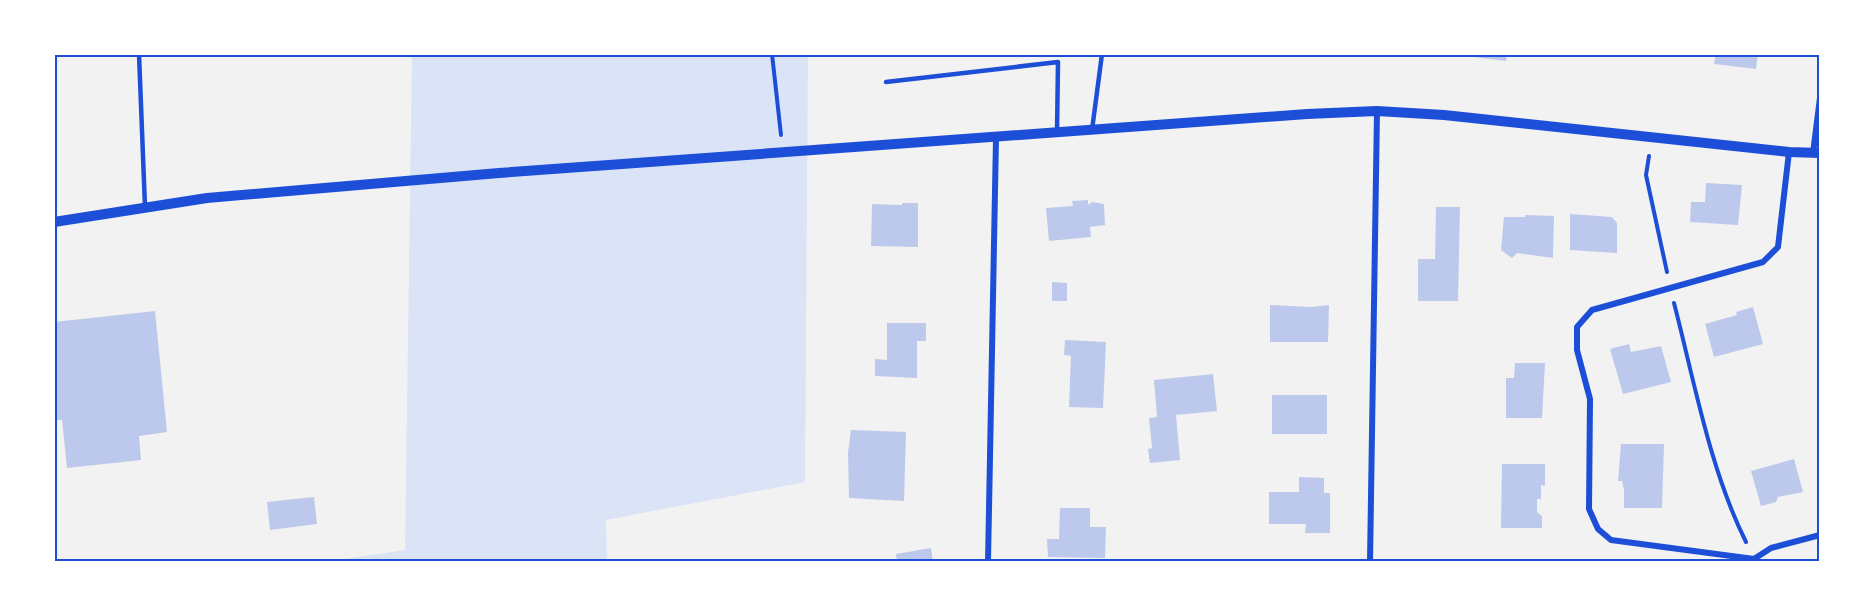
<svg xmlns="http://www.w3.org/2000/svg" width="1874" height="616" viewBox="0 0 1874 616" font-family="'Noto Serif',serif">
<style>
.green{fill:#dbe4f7}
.building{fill:#bdc9ec}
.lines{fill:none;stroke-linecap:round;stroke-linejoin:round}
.path{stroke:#1d4ed8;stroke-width:4}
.service{stroke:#1d4ed8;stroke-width:4.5}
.minor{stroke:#1d4ed8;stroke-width:6}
.tertiary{stroke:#1d4ed8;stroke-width:10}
.neatline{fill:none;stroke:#1d4ed8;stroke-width:2}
</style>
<rect width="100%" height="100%" fill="#f2f2f2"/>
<!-- green -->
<path class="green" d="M412,54H808L805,482L606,520L607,562H324L405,550Z"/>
<!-- building -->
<g class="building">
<path d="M1448,54H1507L1506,61Z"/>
<path d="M1716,54H1758L1756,69L1714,64Z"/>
<path d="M1706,183L1742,185L1738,225L1690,222L1691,202H1705Z"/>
<path d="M1088,200V205L1092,202L1104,204L1105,225L1090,227L1091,237L1049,241L1046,208L1073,206L1072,201Z"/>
<path d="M902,203H918V247L871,246L872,204L902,205Z"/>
<path d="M1436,207H1460L1458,301H1418V259H1435Z"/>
<path d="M1570,214L1612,217L1617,223V253L1570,250Z"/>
<path d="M1525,215L1554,216L1553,258L1517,253L1512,258L1501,250L1504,217H1525Z"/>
<path d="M1052,282L1067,283V301H1052Z"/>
<path d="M1270,305L1311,307L1329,305L1328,342H1270Z"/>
<path d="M1753,307L1763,344L1714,357L1705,324L1737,315L1736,312Z"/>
<path d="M155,311L167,432L139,436L141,460L67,468L62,420H54V322Z"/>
<path d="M887,323H926V341H917V378L875,376V359L887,360Z"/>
<path d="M1065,340L1106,342L1103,408L1069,407L1071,356L1064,355Z"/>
<path d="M1629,344L1631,352L1661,346L1671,382L1623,394L1610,349Z"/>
<path d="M1515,363H1545L1542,418H1506V378H1514Z"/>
<path d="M1213,374L1217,411L1176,415L1180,460L1150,463L1148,449L1152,448L1149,418L1157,417L1154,380Z"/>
<rect x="1272" y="395" width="55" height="39"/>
<path d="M851,430L906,432L904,501L849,498L848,453Z"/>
<path d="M1621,444H1664L1662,508H1624V490L1622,481H1618Z"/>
<path d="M1794,459L1803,492L1778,497L1776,502L1761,506L1751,471Z"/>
<path d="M1502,464H1545V486L1541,485V499H1537V512L1542,516V528H1501Z"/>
<path d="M1299,477L1324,478V493H1330V533H1305L1306,524H1269V492H1299Z"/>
<path d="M314,497L317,524L270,530L267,502Z"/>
<path d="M1060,508H1090V527H1106L1105,558L1048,557L1047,539H1059Z"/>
<path d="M931,548L933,562H897L896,554Z"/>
</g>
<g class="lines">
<!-- path -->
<g class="path">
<path d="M772,54L781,135"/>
<path d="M1649,156L1646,175L1667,272"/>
<path d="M1674,303C1694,380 1710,470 1746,542"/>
</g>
<!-- service -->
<g class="service">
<path d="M139,54L145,207"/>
<path d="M886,82L1058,62L1057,133"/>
<path d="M1092,130L1102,54"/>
</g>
<!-- minor -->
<g class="minor">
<path d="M1813,153L1820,98"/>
<path d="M1754,559L1771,548L1820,535"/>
<path d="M988,562L996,138"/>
<path d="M1370,562L1377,111"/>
<path d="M1755,562L1754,559L1611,540L1598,529L1589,509L1590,399L1577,350V327L1592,310L1763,262L1778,247L1789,152"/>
</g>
<!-- tertiary -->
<path class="tertiary" d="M54,222L207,198L499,173L1307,114L1377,111L1444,115L1789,152L1820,153"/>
</g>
<!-- border -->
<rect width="1874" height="616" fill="none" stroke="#ffffff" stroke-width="111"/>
<rect x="56" y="56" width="1762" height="504" class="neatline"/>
</svg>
